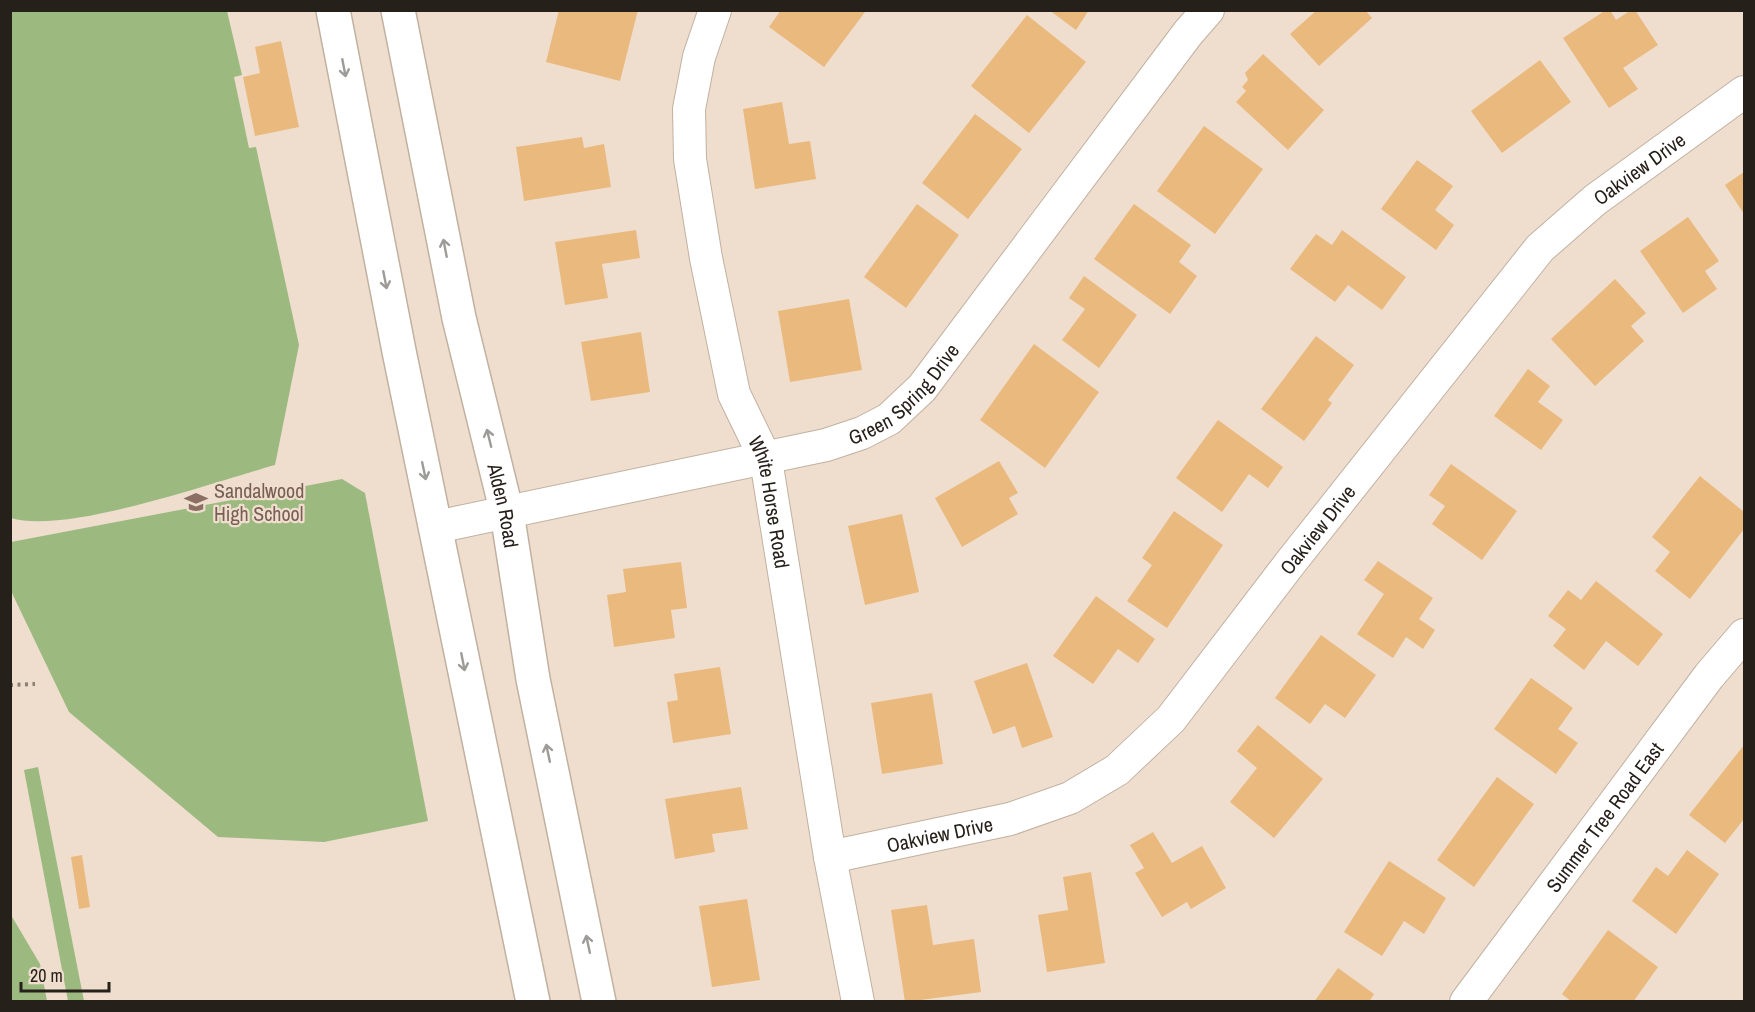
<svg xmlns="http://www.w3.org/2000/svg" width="1755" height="1012" viewBox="0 0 1755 1012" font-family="'Archivo Narrow',sans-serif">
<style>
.green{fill:#9cba80}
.building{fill:#eab97e}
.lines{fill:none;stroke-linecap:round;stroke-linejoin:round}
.minor-casing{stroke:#c1b1a1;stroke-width:34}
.tertiary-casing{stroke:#c1b1a1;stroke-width:36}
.path{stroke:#8b8075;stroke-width:4;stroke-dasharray:3 4.5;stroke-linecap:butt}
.minor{stroke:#fff;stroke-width:32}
.tertiary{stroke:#fff;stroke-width:33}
.oneway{stroke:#9d9b98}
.labels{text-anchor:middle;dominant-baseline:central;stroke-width:4.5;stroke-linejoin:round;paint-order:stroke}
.street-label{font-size:20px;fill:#26201a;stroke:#efdece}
.education-label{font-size:20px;fill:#785e54;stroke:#efdece;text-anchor:start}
</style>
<rect width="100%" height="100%" fill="#efdece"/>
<!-- green -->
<g class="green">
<path d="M10,11H227L242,75L234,77L249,148L256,147L299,345L275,465C214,482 66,535 11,518Z"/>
<path d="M342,479L365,493L428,821L324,842L218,837L69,712L11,591V542Z"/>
<path d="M38,767L84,1001H68L24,770Z"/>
<path d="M11,915L40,964L47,1001H11Z"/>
</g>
<!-- building -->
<g class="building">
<path d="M559,10H638L620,81L546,62Z"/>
<path d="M781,10H863L865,12L824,67L769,27Z"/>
<path d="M1049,10H1089L1076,30Z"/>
<path d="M1317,10H1365L1372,18L1319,66L1290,34Z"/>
<path d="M1606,10H1610L1616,20L1631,10H1635L1658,45L1623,68L1638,89L1609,108L1563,38Z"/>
<path d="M1027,15L1086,62L1029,133L971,86Z"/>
<path d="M281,41L299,127L255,136L243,77L260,73L255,47Z"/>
<path d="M1263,54L1324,110L1288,150L1236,102L1246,91L1242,87L1248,80L1245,73Z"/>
<path d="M1540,60L1571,102L1502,153L1471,111Z"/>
<path d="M782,102L789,144L810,141L816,179L755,189L743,109Z"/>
<path d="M975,114L1022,149L968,219L922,183Z"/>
<path d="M1204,126L1263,169L1215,234L1157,191Z"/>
<path d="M582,137L584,148L604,144L611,187L524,201L516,147Z"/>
<path d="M1417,160L1453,186L1435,210L1454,225L1436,250L1381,209Z"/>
<path d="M1744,172V214L1725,185Z"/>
<path d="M917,204L959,235L906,308L864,277Z"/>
<path d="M1134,204L1191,245L1179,262L1197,276L1170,314L1094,259Z"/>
<path d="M1688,217L1719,261L1705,271L1717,289L1683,313L1640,251Z"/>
<path d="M636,230L640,258L602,264L608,298L565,305L555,242Z"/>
<path d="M1342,230L1406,277L1382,310L1348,285L1335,302L1290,269L1316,234L1332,245Z"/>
<path d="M1084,276L1137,315L1099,368L1062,340L1085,309L1069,298Z"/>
<path d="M1615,279L1646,313L1631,326L1644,341L1595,386L1551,339Z"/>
<path d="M849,299L862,370L790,382L778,311Z"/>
<path d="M641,332L650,392L591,401L581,342Z"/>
<path d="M1316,336L1354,365L1328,400L1332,403L1304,441L1261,409Z"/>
<path d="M1034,344L1099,392L1045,468L980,420Z"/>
<path d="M1528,369L1550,386L1538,402L1563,420L1541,450L1494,416Z"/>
<path d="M1218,420L1283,467L1268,488L1249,474L1222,512L1176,478Z"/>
<path d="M999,461L1018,493L1009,498L1018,514L962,547L935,498Z"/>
<path d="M1451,464L1517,511L1482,560L1432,524L1445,506L1429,495Z"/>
<path d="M1700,476L1744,512V529L1690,599L1655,571L1670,552L1652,537Z"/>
<path d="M1174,511L1223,545L1167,628L1127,601L1152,565L1142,558Z"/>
<path d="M902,514L919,592L865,605L848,526Z"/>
<path d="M1378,561L1433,598L1419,619L1435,630L1423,649L1406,637L1393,658L1357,634L1384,594L1364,580Z"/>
<path d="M681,562L687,608L671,610L675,638L614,647L607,595L626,592L623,569Z"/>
<path d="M1596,581L1663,634L1638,666L1606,641L1584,670L1553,646L1566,629L1548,616L1568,590L1581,600Z"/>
<path d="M1096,596L1155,639L1138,663L1118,649L1093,684L1053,656Z"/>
<path d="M1321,635L1376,675L1345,718L1325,704L1310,724L1275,698Z"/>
<path d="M1027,663L1053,737L1022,748L1015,726L993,734L974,681Z"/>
<path d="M720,667L731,734L673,743L667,702L678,700L674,674Z"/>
<path d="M1531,678L1573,708L1558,729L1578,743L1556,774L1494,729Z"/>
<path d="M932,693L943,764L882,774L871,703Z"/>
<path d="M1258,725L1323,779L1274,838L1230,802L1257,768L1237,751Z"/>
<path d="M1744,745V819L1725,843L1689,815Z"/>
<path d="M1497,777L1534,804L1474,887L1437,860Z"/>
<path d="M741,787L748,829L712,834L715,852L675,859L665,799Z"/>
<path d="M1153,832L1172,863L1202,846L1226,888L1191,909L1187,902L1162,917L1135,873L1144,868L1130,845Z"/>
<path d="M1687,850L1719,874L1676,934L1632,901L1656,867L1668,876Z"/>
<path d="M82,855L90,907L79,909L71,857Z"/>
<path d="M1389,861L1446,898L1424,934L1404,921L1382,956L1344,932Z"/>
<path d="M1091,872L1105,963L1047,972L1038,915L1068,910L1063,877Z"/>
<path d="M747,899L760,980L712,987L699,906Z"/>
<path d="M927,905L933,945L974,939L981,992L905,1002L891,910Z"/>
<path d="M1608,930L1658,967L1633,1002H1572L1562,994Z"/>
<path d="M1338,968L1374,994L1369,1002H1314Z"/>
</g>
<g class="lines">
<!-- minor casing -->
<g class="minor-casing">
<g id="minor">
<path id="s1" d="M715,10L699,57L689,109L690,159L706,258L734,394L766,460L830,857L858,1002"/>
<path id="s2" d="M436,527L826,445L862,433L889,419L922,388L1188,33L1208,10"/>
<path id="s3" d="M830,857L1010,819L1070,798L1117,770L1171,719L1291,562L1540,248L1595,200L1744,92"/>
<path id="s4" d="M1466,1002L1709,676L1744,635"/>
</g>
</g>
<!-- tertiary casing -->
<g class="tertiary-casing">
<g id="tertiary">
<path d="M333,10L399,351L533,1002"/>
<path id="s5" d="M398,10L459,318L507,513L533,679L599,1002"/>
</g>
</g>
<!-- path -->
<path class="path" d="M10,685L35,684"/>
<!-- minor -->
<use href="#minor" class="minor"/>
<!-- tertiary -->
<use href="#tertiary" class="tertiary"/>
</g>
<!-- one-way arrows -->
<defs><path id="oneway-shaft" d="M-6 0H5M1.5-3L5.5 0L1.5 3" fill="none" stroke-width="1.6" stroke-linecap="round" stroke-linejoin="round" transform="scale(1.5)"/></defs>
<g class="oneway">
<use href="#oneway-shaft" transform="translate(344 68) rotate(79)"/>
<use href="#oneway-shaft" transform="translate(445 248) rotate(-101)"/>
<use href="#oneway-shaft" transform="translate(385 280) rotate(79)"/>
<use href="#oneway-shaft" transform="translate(489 438) rotate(-104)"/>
<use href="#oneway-shaft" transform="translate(424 471) rotate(78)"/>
<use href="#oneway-shaft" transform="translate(463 662) rotate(79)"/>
<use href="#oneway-shaft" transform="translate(548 753) rotate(-102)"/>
<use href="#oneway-shaft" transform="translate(588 944) rotate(-102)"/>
</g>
<!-- icons -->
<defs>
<g id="school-bare" transform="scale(1.8)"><path d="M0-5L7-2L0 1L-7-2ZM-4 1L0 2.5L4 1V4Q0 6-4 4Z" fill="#8d6e63" stroke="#efdece" stroke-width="2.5" paint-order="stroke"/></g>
</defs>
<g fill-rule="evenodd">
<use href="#school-bare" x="196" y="502"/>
</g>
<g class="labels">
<!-- street labels -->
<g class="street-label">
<text stroke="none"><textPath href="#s3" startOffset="1102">Oakview Drive</textPath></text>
<text stroke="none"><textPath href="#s2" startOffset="494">Green Spring Drive</textPath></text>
<text stroke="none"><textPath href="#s1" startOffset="507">White Horse Road</textPath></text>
<text stroke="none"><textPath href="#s5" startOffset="507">Alden Road</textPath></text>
<text stroke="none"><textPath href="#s3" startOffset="616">Oakview Drive</textPath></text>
<text stroke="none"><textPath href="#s4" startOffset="231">Summer Tree Road East</textPath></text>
<text stroke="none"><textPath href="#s3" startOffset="112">Oakview Drive</textPath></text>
</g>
<!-- education labels -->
<g class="education-label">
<text x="214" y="490">Sandalwood<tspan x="214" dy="23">High School</tspan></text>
</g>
</g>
<!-- border -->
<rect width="1755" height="1012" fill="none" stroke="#26201a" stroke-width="24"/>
<!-- scale -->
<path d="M21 982v9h88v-9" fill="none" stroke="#26201a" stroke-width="3"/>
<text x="30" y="982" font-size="18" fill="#26201a" stroke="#efdece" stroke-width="4.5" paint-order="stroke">20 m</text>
</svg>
